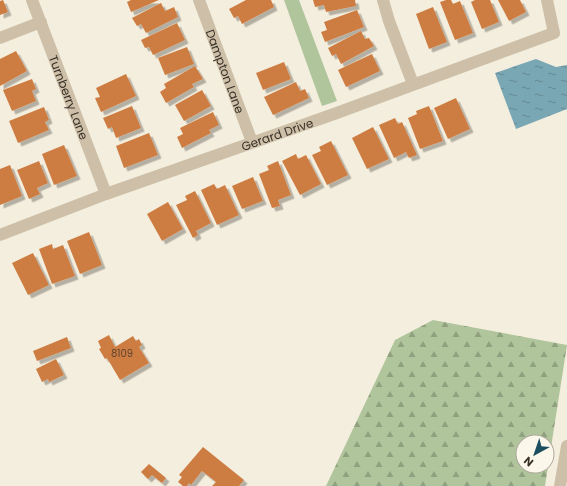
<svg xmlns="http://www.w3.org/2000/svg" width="567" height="486" viewBox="0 0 567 486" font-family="Poppins,sans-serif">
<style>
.forest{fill:url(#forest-firs);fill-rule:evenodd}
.green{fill:#b0c59c}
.water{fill:url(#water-ripples)}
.building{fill:#ce7d42;filter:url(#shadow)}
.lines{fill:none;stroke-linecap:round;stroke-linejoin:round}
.minor{stroke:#cec0a8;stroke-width:12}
.labels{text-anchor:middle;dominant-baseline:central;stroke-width:3;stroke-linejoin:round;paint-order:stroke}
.number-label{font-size:10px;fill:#5f442f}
.street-label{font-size:12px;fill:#3a3129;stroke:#fbf7eb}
</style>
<defs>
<pattern id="forest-firs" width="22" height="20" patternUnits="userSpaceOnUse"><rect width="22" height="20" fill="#b0c59c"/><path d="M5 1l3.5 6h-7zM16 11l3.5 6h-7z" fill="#90a17f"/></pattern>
<pattern id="water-ripples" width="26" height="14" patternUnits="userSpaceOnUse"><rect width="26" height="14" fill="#7aa7b4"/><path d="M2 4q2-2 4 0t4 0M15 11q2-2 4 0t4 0" fill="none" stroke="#658992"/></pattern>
<filter id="shadow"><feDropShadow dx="3.5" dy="3.5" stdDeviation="0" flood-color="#0004"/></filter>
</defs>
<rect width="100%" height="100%" fill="#f4eede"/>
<!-- forest -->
<path class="forest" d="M433,320L567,345L545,486H326L395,340ZM523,442H547V466H523Z"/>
<!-- green -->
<path class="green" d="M284,0H299L337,101L322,106Z"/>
<!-- water -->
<path class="water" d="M536,59L556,67L567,65V109L516,129L495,73Z"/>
<!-- building -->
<g class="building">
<path d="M3,0L8,12L0,15V1Z"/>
<path d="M131,0H159L131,12L127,2Z"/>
<path d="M246,0H271L274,7L242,24L238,16L234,18L229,9Z"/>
<path d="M313,0H355L356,6L326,12L324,5L315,7Z"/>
<path d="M446,0H451L453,4L460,1L473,33L455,40L440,2Z"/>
<path d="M475,0H490L499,22L482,29L471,2Z"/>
<path d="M498,0H520L526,12L509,21Z"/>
<path d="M161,3L165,11L174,7L178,17L146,33L141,24L137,26L132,18Z"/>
<path d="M433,7L447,42L429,49L416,14Z"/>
<path d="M357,10L364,27L325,42L321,32L327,30L324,22Z"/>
<path d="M177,23L185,40L153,55L149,47L145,48L141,40Z"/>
<path d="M361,31L365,39L369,38L374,46L341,64L336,54L332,56L328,48Z"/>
<path d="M187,47L194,64L165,75L158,58Z"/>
<path d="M16,51L27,71L0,86V59Z"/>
<path d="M372,54L380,71L346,87L338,70Z"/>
<path d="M284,62L291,79L263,90L256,73Z"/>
<path d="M195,66L203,79L192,84L194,87L166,103L160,92L166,88L164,84Z"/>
<path d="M126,74L136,96L101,112L95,98L100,97L96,88Z"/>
<path d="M32,79L36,89L32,91L36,101L12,111L3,90Z"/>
<path d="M296,82L300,91L305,89L309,98L273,115L264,97Z"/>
<path d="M202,90L211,106L184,121L175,105Z"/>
<path d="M456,98L470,129L448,139L434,108Z"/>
<path d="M132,106L141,128L116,138L112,127L108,129L103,118Z"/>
<path d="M429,106L443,141L420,149L408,118L417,114L416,111Z"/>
<path d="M44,107L49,120L45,122L49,130L18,143L9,121Z"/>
<path d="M213,112L219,125L209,130L211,133L182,148L177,137L183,134L180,128Z"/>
<path d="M395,118L398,124L402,122L417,155L409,158L406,152L394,158L379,125Z"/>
<path d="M373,127L389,159L367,169L352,138Z"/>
<path d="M149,133L158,155L124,168L116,146Z"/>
<path d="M331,141L348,175L327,185L312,155L321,151L319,147Z"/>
<path d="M64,145L77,176L54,185L42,154Z"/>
<path d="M296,154L298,159L306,155L321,184L300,195L282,161Z"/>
<path d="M39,161L48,183L37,188L40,194L29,199L17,170Z"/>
<path d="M278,161L291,195L278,200L280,206L272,208L259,174L269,170L267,166Z"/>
<path d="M10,165L22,196L0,205V169Z"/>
<path d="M253,177L263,201L242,209L232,186Z"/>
<path d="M214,184L217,189L225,185L239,215L217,225L201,190Z"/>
<path d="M195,191L211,223L196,231L198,235L193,238L176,205L187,200L185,196Z"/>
<path d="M168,202L183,229L162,241L147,214Z"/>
<path d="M89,232L102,265L80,274L67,241Z"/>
<path d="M52,244L53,249L63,245L75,276L52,284L39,249Z"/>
<path d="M33,253L49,285L28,295L12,263Z"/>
<path d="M109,335L115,347L133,336L136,341L139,339L142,345L139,347L149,363L120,380L107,358L105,359L99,349L101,348L98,341Z"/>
<path d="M67,337L71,348L37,361L33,351Z"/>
<path d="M56,359L64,375L49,382L48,379L42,382L36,369Z"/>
<path d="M203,447L244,480L239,486H212L216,482L202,471L191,485L189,483L187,486H183L178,482L182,477L179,475Z"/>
<path d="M149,464L166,478L162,483L152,475L148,479L141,472Z"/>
</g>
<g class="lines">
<!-- minor -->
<g class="minor">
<path id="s1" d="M32,0L106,194"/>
<path id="s2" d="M199,0L252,142"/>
<path d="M383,0L389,21L413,84"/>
<path d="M0,38L41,22"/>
<path id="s3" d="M0,235L106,194L334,114L554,33L547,0"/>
<path d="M560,486L567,446"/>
</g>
</g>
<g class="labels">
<!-- number labels -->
<g class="number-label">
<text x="122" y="353">8109</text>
</g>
<!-- street labels -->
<g class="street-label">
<text stroke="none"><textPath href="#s2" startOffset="76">Dampton Lane</textPath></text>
<text stroke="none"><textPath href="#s1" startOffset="104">Turnberry Lane</textPath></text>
<text stroke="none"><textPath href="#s3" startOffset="295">Gerard Drive</textPath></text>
</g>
</g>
<!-- north arrow -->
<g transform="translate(535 454) rotate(220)"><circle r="19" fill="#fbf7eb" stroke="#aea89d"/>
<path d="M0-3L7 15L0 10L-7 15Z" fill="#1b4e5f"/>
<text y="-6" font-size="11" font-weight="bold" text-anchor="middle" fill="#3a3129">N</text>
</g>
</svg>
